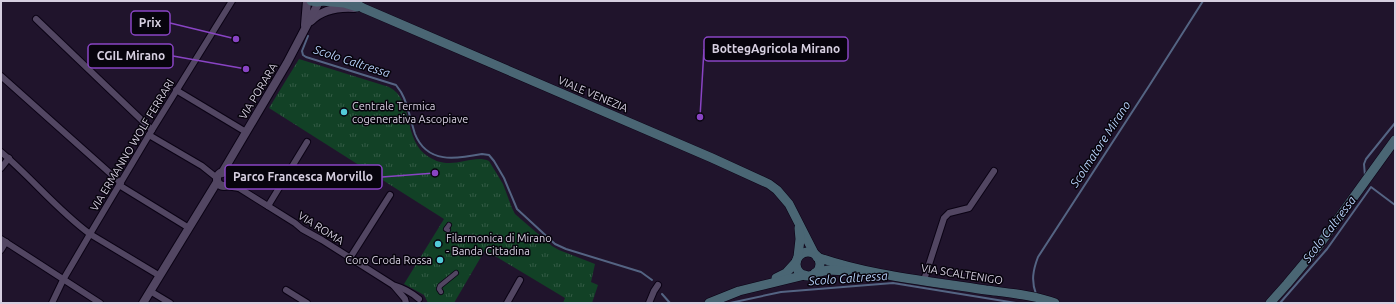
<svg xmlns="http://www.w3.org/2000/svg" width="1396" height="304" viewBox="0 0 1396 304" font-family="Ubuntu,sans-serif">
<style>
.park{fill:url(#park-tufts)}
.lines{fill:none;stroke-linecap:round;stroke-linejoin:round}
.stream{stroke:#546483;stroke-width:2}
.pedestrian-casing{stroke:#0a0214;stroke-width:6}
.minor-casing{stroke:#0a0214;stroke-width:8}
.tertiary-casing{stroke:#0a0214;stroke-width:10}
.secondary-casing{stroke:#0a0214;stroke-width:10}
.pedestrian{stroke:#524662;stroke-width:4.5}
.minor{stroke:#524662;stroke-width:6}
.tertiary{stroke:#524662;stroke-width:8}
.secondary{stroke:#4a6674;stroke-width:9}
.poi-dot{fill:#52cbd8;stroke:#07040d;stroke-width:1.5}
.labels{text-anchor:middle;dominant-baseline:central;stroke-width:3;stroke-linejoin:round;paint-order:stroke}
.street-label{font-size:11px;fill:#d6cfe0;stroke:#07040d}
.poi-label{font-size:11px;fill:#d6cfe0;stroke:#07040d;text-anchor:start}
.water-label{font-size:12px;font-style:italic;fill:#b5cff7;stroke:#07040d}
.leader{fill:none;stroke:#8944c4;stroke-width:1.5}
.callout-dot{fill:#8944c4;stroke:#07040d;stroke-width:1.5}
.callout{fill:#07040d;stroke:#8944c4;stroke-width:1.5}
.callout-label{font-size:12px;text-anchor:middle;font-weight:bold;fill:#d6cfe0}
</style>
<defs>
<pattern id="park-tufts" width="24" height="20" patternUnits="userSpaceOnUse"><rect width="24" height="20" fill="#124126"/><path d="M3 7l-1-3M5 7V3M7 7l1-3M15 17l-1-3M17 17v-4M19 17l1-3" fill="none" stroke="#345b45"/></pattern>
</defs>
<rect width="100%" height="100%" fill="#20142c"/>
<!-- park -->
<path class="park" d="M299,59L389,87C415,100 402,141 429,157C452,172 472,153 489,161L503,184L512,208L515,214L552,246L559,250L595,264L591,282L598,285L592,303H563L565,298L485,250L454,303H428L424,295L404,284L444,219L269,108Z"/>
<g class="lines">
<!-- stream -->
<g class="stream">
<path d="M308,36L302,51L303,55L306,57L396,85L401,92L404,98C409,110 411,122 415,134C427,164 456,159 482,154L489,155L494,161L504,178L517,209L555,244L566,249L641,272L652,280"/>
<path d="M1365,176L1364,164L1366,159L1395,123"/>
<path d="M662,294L670,303"/>
<path d="M1036,294C1031,281 1033,270 1038,257L1149,86L1203,1"/>
<path d="M730,303L781,292L893,283L1016,303"/>
<path d="M1280,303L1327,249L1371,187L1395,205"/>
</g>
<!-- pedestrian casing -->
<g class="pedestrian-casing">
<g id="pedestrian">
<path d="M448,230L446,229L449,225"/>
<path d="M441,292L439,289L440,286L456,273"/>
</g>
</g>
<!-- minor casing -->
<g class="minor-casing">
<g id="minor">
<path d="M36,19L152,130"/>
<path d="M1,76L121,183"/>
<path d="M176,90L246,132"/>
<path d="M149,135L202,166L217,178"/>
<path d="M1,152C32,178 57,210 90,234L160,276"/>
<path d="M1,168L9,158"/>
<path d="M230,179L239,188L295,223L302,229L322,240L393,285C403,288 411,292 419,299"/>
<path d="M119,185L189,228"/>
<path d="M226,186L239,188"/>
<path d="M268,206L307,142"/>
<path d="M1,239L100,303"/>
<path d="M1,250L6,242"/>
<path d="M350,258L390,195"/>
<path d="M924,280L944,218L949,213L969,208L994,171"/>
<path d="M394,286L405,299L406,303"/>
<path d="M286,290L307,303"/>
<path d="M150,291L170,303"/>
<path d="M52,303L63,280L90,234L152,130L232,1"/>
<path d="M507,303L520,280"/>
<path d="M649,303L654,291L658,285"/>
</g>
</g>
<!-- tertiary casing -->
<g class="tertiary-casing">
<g id="tertiary">
<path d="M311,21C323,9 338,7 354,8"/>
<path d="M305,25L307,1"/>
<circle cx="224" cy="179" r="7"/>
<path d="M222,173L287,63L319,2"/>
<path d="M143,303L217,182"/>
</g>
</g>
<!-- secondary casing -->
<g class="secondary-casing">
<g id="secondary">
<path d="M311,1L317,2L322,1"/>
<path d="M321,1L344,3L357,7"/>
<path d="M351,1L363,8L712,158L769,184L777,190L789,204L814,253"/>
<circle cx="808" cy="264" r="12"/>
<path d="M798,257L800,239L799,228"/>
<path d="M817,257C871,276 930,281 986,290C1009,293 1034,295 1055,303"/>
<path d="M815,273L828,270L848,271"/>
<path d="M776,278L786,273L796,262"/>
<path d="M709,303L739,291L805,275"/>
<path d="M1270,303L1287,284L1317,248L1395,140"/>
</g>
</g>
<!-- pedestrian -->
<use href="#pedestrian" class="pedestrian"/>
<!-- minor -->
<use href="#minor" class="minor"/>
<!-- tertiary -->
<use href="#tertiary" class="tertiary"/>
<!-- secondary -->
<use href="#secondary" class="secondary"/>
</g>
<!-- markers -->
<g class="poi-dot">
<circle cx="344" cy="112" r="4"/>
<circle cx="438" cy="244" r="4"/>
<circle cx="440" cy="260" r="4"/>
</g>
<g class="labels">
<!-- street labels -->
<g class="street-label">
<text transform="translate(258 91) rotate(-59)">VIA PORARA</text>
<text transform="translate(593 94) rotate(23)">VIALE VENEZIA</text>
<text transform="translate(132 145) rotate(-59)">VIA ERMANNO WOLF FERRARI</text>
<text transform="translate(321 228) rotate(32)">VIA ROMA</text>
<text transform="translate(962 274) rotate(9)">VIA SCALTENIGO</text>
</g>
<!-- poi labels -->
<g class="poi-label">
<text x="352" y="106">Centrale Termica<tspan x="352" dy="13">cogenerativa Ascopiave</tspan></text>
<text x="446" y="238">Filarmonica di Mirano<tspan x="446" dy="13">- Banda Cittadina</tspan></text>
<text x="432" y="260" text-anchor="end">Coro Croda Rossa</text>
</g>
<!-- water labels -->
<g class="water-label">
<text transform="translate(352 61) rotate(18)">Scolo Caltressa</text>
<text transform="translate(1100 144) rotate(-57)">Scolmatore Mirano</text>
<text transform="translate(1329 229) rotate(-53)">Scolo Caltressa</text>
<text transform="translate(848 278) rotate(-4)">Scolo Caltressa</text>
</g>
</g>
<!-- callouts -->
<path class="leader" d="M236 39L170 23M700 117L704 49M246 69L173 56M435 173L382 177"/>
<g class="callout-dot">
<circle cx="236" cy="39" r="4"/>
<circle cx="700" cy="117" r="4"/>
<circle cx="246" cy="69" r="4"/>
<circle cx="435" cy="173" r="4"/>
</g>
<g class="callout">
<rect x="131" y="11" width="39" height="24" rx="4"/>
<rect x="704" y="37" width="144" height="24" rx="4"/>
<rect x="88" y="44" width="85" height="24" rx="4"/>
<rect x="225" y="165" width="157" height="24" rx="4"/>
</g>
<g class="callout-label">
<text x="150" y="27">Prix</text>
<text x="776" y="53">BottegAgricola Mirano</text>
<text x="131" y="60">CGIL Mirano</text>
<text x="303" y="181">Parco Francesca Morvillo</text>
</g>
<!-- border -->
<rect width="1396" height="304" fill="none" stroke="#d6cfe0" stroke-width="4"/>
</svg>
